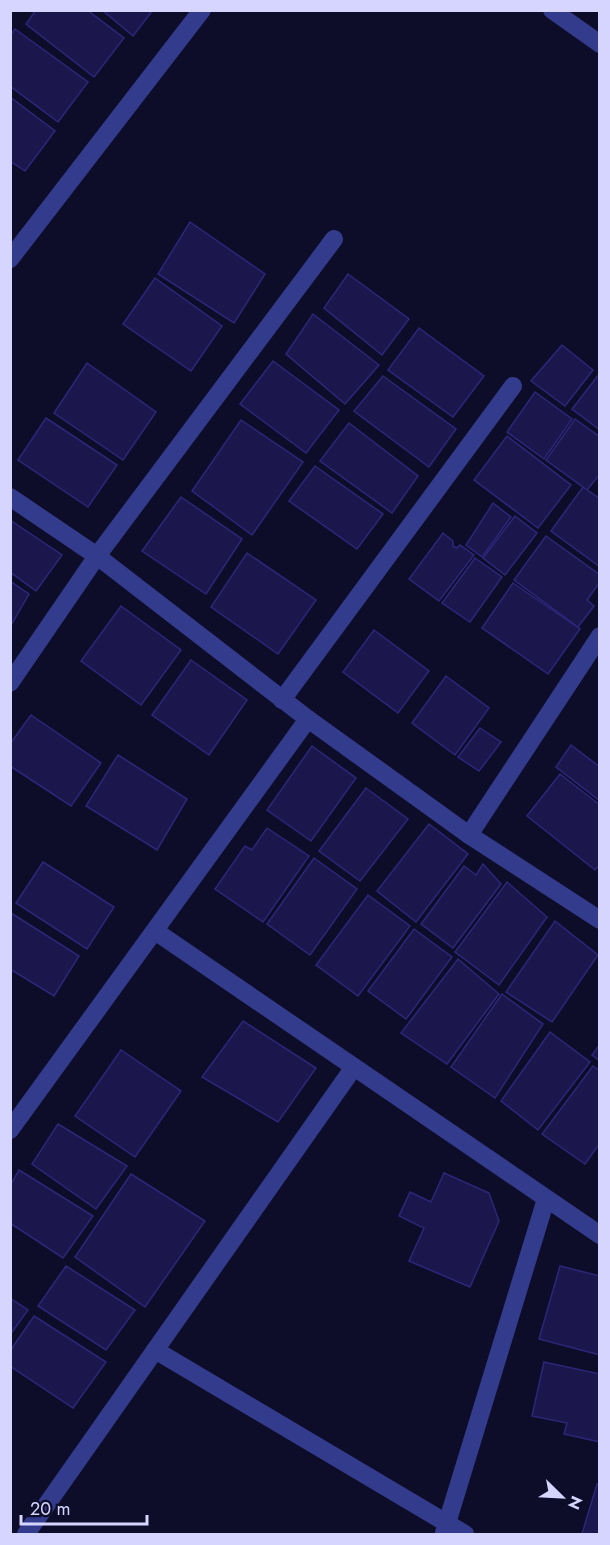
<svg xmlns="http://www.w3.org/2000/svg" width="610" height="1545" viewBox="0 0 610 1545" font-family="Jost,sans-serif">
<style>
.building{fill:#1b174c;stroke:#2d267a;stroke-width:1.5}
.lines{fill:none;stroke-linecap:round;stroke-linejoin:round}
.minor{stroke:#333b8d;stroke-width:18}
</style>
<rect width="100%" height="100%" fill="#0e0d29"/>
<!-- building -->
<g class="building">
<path d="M36,10H87L124,38L94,77L26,24Z"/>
<path d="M102,10H153L133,36Z"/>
<path d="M15,29L88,82L58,122L10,86V36Z"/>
<path d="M10,97L55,131L25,171L10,161Z"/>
<path d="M190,222L265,274L234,323L158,274Z"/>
<path d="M348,274L409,319L382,355L324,308Z"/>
<path d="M155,278L222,326L191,371L123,324Z"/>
<path d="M313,314L379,365L345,404L286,354Z"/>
<path d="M419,328L484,376L453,417L388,370Z"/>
<path d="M562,345L593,370L565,406L531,381Z"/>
<path d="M273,361L339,410L306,453L240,404Z"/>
<path d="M87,363L156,412L123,460L54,413Z"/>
<path d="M600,373V430L572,409Z"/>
<path d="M383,376L456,429L429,467L354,411Z"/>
<path d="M535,392L572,419L544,459L507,432Z"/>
<path d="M46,418L117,465L88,507L18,460Z"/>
<path d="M575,419L600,437V474L587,490L546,460Z"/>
<path d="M241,420L303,462L252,535L192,491Z"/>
<path d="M349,423L418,476L392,513L320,461Z"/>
<path d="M507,436L571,485L538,528L474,480Z"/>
<path d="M315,466L383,514L357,549L289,501Z"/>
<path d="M583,487L600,499V567L551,531Z"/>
<path d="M181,497L242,539L206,594L142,551Z"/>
<path d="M493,503L511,517L482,557L466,545Z"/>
<path d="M515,516L537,533L505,575L483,558Z"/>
<path d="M10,520L62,555L36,591L10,572Z"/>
<path d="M443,533L453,541V546L457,548L460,545L474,555L439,601L409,579Z"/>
<path d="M546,536L600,575V582L587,600L594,606L578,627L514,580Z"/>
<path d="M247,553L316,600L278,654L211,607Z"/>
<path d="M475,558L502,577L470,622L442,603Z"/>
<path d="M10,581L29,594L10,627Z"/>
<path d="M513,583L580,629L548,674L482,628Z"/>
<path d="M121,606L181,650L141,705L81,661Z"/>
<path d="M374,630L429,671L398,713L343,672Z"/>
<path d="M191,660L247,700L209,755L152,715Z"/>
<path d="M446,676L489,708L455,755L412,723Z"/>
<path d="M31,715L101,763L71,806L10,766V744Z"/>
<path d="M480,728L501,742L479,771L458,757Z"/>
<path d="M571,745L600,767V801L556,767Z"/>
<path d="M312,746L356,778L311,841L267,810Z"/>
<path d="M118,755L187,799L157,850L86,806Z"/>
<path d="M560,774L600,805V864L595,870L527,816Z"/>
<path d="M366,788L408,819L360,881L319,851Z"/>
<path d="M429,824L468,854L416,922L377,891Z"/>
<path d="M267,828L309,856L263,922L215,889L245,846L252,850Z"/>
<path d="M314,858L357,889L310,955L267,924Z"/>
<path d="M43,862L114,907L87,949L16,903Z"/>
<path d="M483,864L501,884L453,948L421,924L464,866L476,875Z"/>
<path d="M507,882L547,917L499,985L455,952Z"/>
<path d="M368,895L410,926L358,996L316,965Z"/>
<path d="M11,913L79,956L54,996L10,969Z"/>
<path d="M555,921L598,955L552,1022L506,992Z"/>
<path d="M414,929L452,957L406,1019L368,991Z"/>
<path d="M458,959L499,994L447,1064L401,1033Z"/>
<path d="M502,994L543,1024L495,1098L451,1067Z"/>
<path d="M243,1021L316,1068L278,1122L202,1077Z"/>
<path d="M550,1032L590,1062L538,1130L501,1101Z"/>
<path d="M600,1044V1061L592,1055Z"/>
<path d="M121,1050L181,1091L135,1157L75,1116Z"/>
<path d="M593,1066L600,1071V1143L585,1164L542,1134Z"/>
<path d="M58,1124L127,1166L96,1209L32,1164Z"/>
<path d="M19,1170L93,1216L63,1258L10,1223V1186Z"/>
<path d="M444,1173L489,1193L499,1221L470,1287L409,1261L424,1228L399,1216L410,1192L431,1202Z"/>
<path d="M131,1174L205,1221L145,1307L75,1257Z"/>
<path d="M66,1266L135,1310L106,1350L38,1306Z"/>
<path d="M560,1266L600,1276V1355L539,1339Z"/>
<path d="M10,1298L28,1310L10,1335Z"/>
<path d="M34,1316L106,1362L73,1408L10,1366V1351Z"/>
<path d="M544,1362L600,1374V1442L564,1434L567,1423L532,1416Z"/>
<path d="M597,1484H600V1534H582Z"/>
</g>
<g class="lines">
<!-- minor -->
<g class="minor">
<path d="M552,10L600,44"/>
<path d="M10,259L202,10"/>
<path d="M10,497L97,556L308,719L10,1130"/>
<path d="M10,683L97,556L334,239"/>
<path d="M282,700L513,386"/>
<path d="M308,719L469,835L600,920"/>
<path d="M469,835L600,636"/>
<path d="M155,931L600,1235"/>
<path d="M155,1350L465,1534"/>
<path d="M444,1533L546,1199"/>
<path d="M26,1534L354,1067"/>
</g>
</g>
<!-- border -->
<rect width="610" height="1545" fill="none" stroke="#d5d5ff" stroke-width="24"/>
<!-- north arrow -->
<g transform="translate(562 1497) rotate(114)" stroke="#0e0d29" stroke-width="4.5" paint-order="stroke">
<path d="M0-4.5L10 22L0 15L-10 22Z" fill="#d5d5ff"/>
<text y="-9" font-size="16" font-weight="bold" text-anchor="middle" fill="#d5d5ff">N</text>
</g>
<!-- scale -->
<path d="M21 1515v9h126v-9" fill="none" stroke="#d5d5ff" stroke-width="3"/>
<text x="30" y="1515" font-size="18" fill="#d5d5ff" stroke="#0e0d29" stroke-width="4.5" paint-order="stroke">20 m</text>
</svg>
